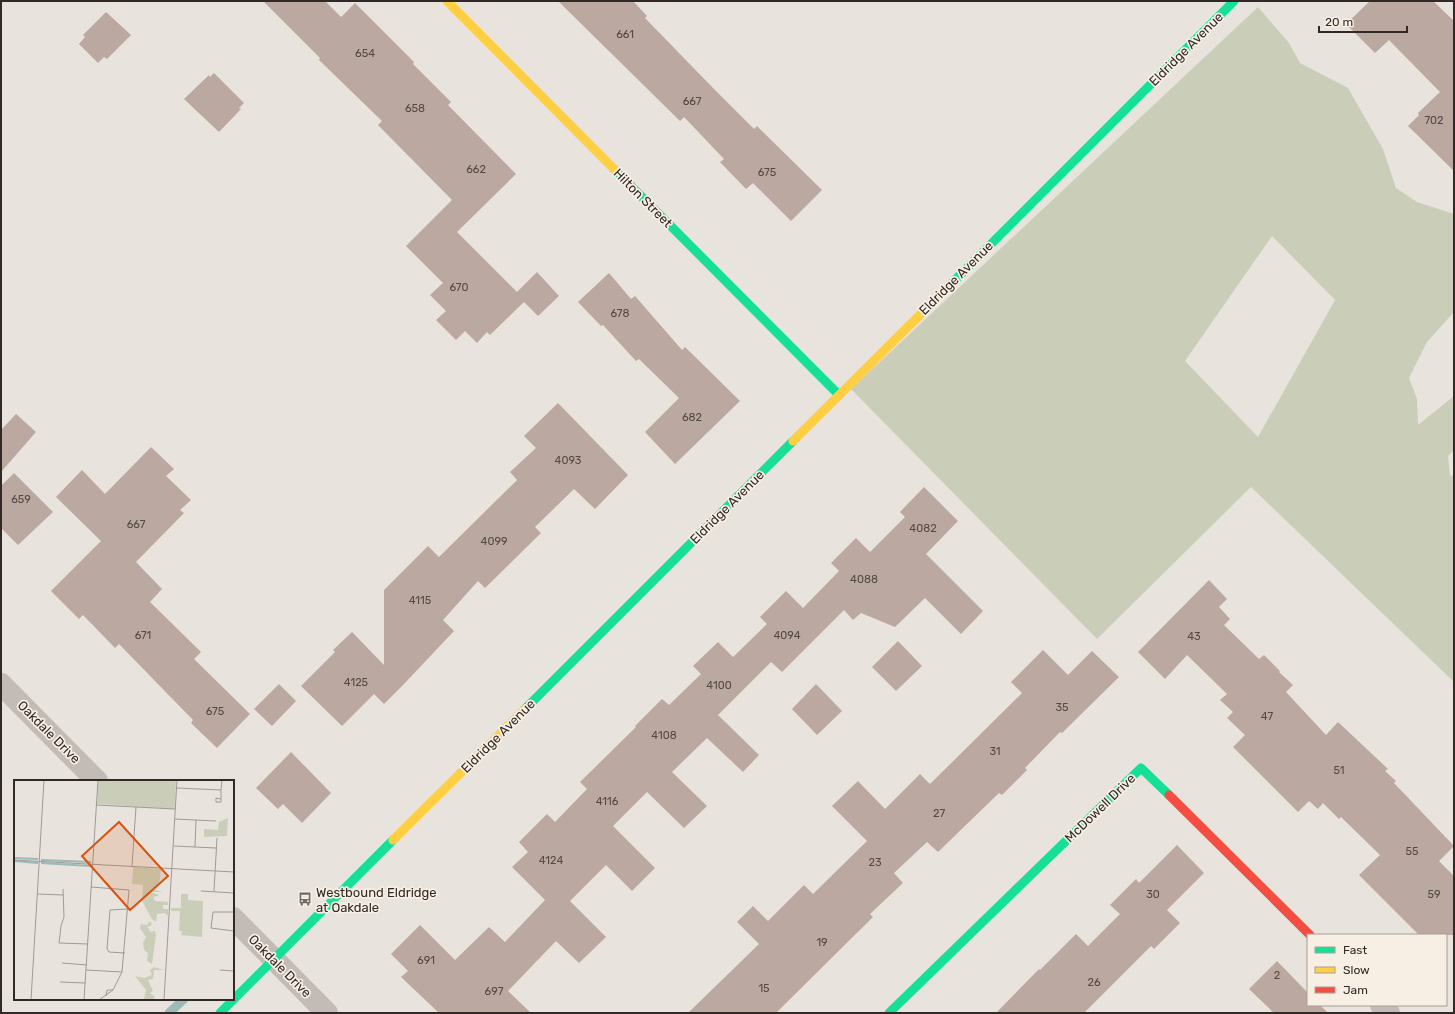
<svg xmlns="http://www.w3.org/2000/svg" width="1455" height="1014" viewBox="0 0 1455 1014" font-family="Rubik,sans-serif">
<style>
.green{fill:#caceb8;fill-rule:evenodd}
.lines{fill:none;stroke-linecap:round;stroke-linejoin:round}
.stream{stroke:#9bbab9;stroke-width:9}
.building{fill:#bba8a0}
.street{stroke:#c2bbb6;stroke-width:22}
.fast{stroke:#16e098;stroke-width:9}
.slow{stroke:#ffcf43;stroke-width:9}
.jam{stroke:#f24e42;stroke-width:9}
.labels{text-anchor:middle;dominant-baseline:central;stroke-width:3.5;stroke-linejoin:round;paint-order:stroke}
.number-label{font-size:11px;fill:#544944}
.street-label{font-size:13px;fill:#322926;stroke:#f7eee4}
.poi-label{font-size:13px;fill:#322926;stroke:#f7eee4;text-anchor:start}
.inset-river{fill:none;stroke:#9bbab9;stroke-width:2}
.inset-road{fill:none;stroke:#a09994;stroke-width:1}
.view{fill:#d6540f;fill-opacity:0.15;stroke:#d6540f;stroke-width:2}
.inset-edge{fill:none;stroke:#322926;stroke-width:2}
</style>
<rect width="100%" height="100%" fill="#e9e3dd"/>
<!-- green -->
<path class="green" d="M1258,7L1289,43L1300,63L1348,88L1383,149L1396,188L1417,202L1454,214V312L1427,342L1409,378L1417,399L1418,425L1454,396V450L1448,456L1450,476L1454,475V682L1251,487L1097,639L851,389ZM1272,236L1335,300L1258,437L1185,361Z"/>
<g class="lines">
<!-- stream -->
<path class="stream" d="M169,1013L184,999"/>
</g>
<!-- building -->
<g class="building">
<path d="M263,1H325L341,17L355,3L414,62L413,64L451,102L448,105L516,174L457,232L517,292L537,272L559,296L538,316L524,302L490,335L487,332L477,343L465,331L456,340L436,320L446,311L430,295L443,283L406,246L452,200L378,125L382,121L319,60L320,58Z"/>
<path d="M558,1H633L647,16L645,18L713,88L754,129L757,126L822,190L791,221L753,183L746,189L720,162L724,159L684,117L680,121Z"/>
<path d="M1370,1H1433L1454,21V171L1408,126L1419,115L1418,113L1440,92L1389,40L1375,53L1346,24Z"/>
<path d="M106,12L131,35L107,59L104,57L98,63L79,44L85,37L83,35Z"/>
<path d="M214,73L244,103L239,108L241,109L219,132L184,99L209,75L210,77Z"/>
<path d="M609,273L631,299L635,296L682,350L685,347L740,401L675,464L645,432L679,398L639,359L636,361L603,325L601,326L578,302Z"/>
<path d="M558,403L628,475L595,509L574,489L535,527L541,533L485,588L478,581L443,620L454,631L403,685L384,704L374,694L342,726L301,686L335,652L333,650L352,632L384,665V590L428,546L439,557L517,480L510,472L536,448L524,436Z"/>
<path d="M16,414L36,432L1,472V430Z"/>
<path d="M151,447L174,469L166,476L191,500L180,510L184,513L136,562L162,589L150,602L201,652L194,659L250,714L217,748L191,723L193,720L119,644L115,648L83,615L79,619L51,591L101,541L56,497L82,470L105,494Z"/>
<path d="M14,473L53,512L18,545L1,528V486Z"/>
<path d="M924,487L958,521L926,554L983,611L961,634L925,598L895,627L861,613L853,620L844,610L782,672L771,662L718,715L759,755L743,772L707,738L672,772L707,806L684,828L647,792L613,826L655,868L632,891L606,865L570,901L606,937L579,963L556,941L508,991L531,1013H439L401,977L408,971L391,954L420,925L455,960L489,927L505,942L545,900L512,867L528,852L519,842L547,814L555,822L587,789L580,782L636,727L635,726L662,699L669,705L701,674L693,666L718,642L733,657L767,624L760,617L786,591L803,608L839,571L831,563L856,538L870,552L905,517L900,512Z"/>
<path d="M1209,580L1227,599L1219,607L1230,619L1224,625L1259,659L1264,655L1280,671L1279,672L1293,685L1286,692L1326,735L1338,722L1388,769L1385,771L1396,781L1394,783L1454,846L1439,861L1454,876V935H1419L1359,875L1380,855L1341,817L1339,819L1323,803L1318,809L1309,801L1298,812L1233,747L1245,735L1227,718L1233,712L1220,700L1227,694L1187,655L1165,679L1138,652Z"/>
<path d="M898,641L922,666L896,691L872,667Z"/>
<path d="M1043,650L1068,675L1092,651L1119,677L1062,733L1060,732L1025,768L1027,770L1002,795L999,793L938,852L927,842L894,873L903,883L870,914L873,917L776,1013H688L759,944L737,922L753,906L768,921L804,885L813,894L867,841L832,806L858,781L885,809L920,774L930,784L1022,693L1011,682Z"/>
<path d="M279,684L296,701L272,726L254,709Z"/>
<path d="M816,684L842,711L817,735L792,709Z"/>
<path d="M291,752L331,793L302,823L283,804L278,809L256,788Z"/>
<path d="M1177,845L1204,873L1167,910L1180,923L1154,949L1151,946L1084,1013H996L1039,969L1040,970L1076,934L1088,946L1120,914L1110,905L1136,879L1139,883Z"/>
<path d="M1277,961L1308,993V1005H1320L1328,1013H1274L1249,989Z"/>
</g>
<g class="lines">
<!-- street -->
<g class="street">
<path d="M1,684L97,781"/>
<path d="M233,918L327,1013"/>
<path d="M1381,1005L1389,1013"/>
</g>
<!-- fast -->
<g class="fast">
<path d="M616,171L839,395"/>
<path d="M949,286L1234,1"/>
<path d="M524,710L793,441"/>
<path d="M220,1013L393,840"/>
<path d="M889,1013L1141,768L1169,795"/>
</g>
<!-- slow -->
<g class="slow">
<path d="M447,1L616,171"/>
<path d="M793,441L949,286"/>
<path d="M393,840L524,710"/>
</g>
<!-- jam -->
<path class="jam" d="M1169,795L1310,935"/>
</g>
<!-- icons -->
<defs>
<g id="bus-bare" transform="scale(1.08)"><path d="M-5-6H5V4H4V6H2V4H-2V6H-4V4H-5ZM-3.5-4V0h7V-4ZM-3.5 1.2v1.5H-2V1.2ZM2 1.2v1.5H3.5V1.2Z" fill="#726a66" stroke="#f7eee4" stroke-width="2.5" paint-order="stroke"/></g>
</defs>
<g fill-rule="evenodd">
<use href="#bus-bare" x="305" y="899"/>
</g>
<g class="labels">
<!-- number labels -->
<g class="number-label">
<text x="625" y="34">661</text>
<text x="365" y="53">654</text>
<text x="692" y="101">667</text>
<text x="415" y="108">658</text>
<text x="1434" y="120">702</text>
<text x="476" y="169">662</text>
<text x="767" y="172">675</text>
<text x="459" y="287">670</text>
<text x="620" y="313">678</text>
<text x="692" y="417">682</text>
<text x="568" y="460">4093</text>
<text x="21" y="499">659</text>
<text x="136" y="524">667</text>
<text x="923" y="528">4082</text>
<text x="494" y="541">4099</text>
<text x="864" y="579">4088</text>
<text x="420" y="600">4115</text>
<text x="143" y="635">671</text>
<text x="787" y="635">4094</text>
<text x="1194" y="636">43</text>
<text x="356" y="682">4125</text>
<text x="719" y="685">4100</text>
<text x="1062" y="707">35</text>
<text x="215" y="711">675</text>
<text x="1267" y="716">47</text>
<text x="664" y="735">4108</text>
<text x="995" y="751">31</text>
<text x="1339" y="770">51</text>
<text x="607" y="801">4116</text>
<text x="939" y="813">27</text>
<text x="1412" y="851">55</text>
<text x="551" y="860">4124</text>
<text x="875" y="862">23</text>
<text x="1153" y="894">30</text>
<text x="1434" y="894">59</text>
<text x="822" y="942">19</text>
<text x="426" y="960">691</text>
<text x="1277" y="975">2</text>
<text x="1094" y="982">26</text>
<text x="764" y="988">15</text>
<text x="494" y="991">697</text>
</g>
<!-- street labels -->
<g class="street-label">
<text transform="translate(1186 49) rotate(-45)">Eldridge Avenue</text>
<text transform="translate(643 198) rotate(45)">Hilton Street</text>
<text transform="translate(956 278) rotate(-45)">Eldridge Avenue</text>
<text transform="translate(727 507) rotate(-45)">Eldridge Avenue</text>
<text transform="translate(49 732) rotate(45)">Oakdale Drive</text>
<text transform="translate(498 736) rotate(-45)">Eldridge Avenue</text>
<text transform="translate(1100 808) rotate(-44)">McDowell Drive</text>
<text transform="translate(280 966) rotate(45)">Oakdale Drive</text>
</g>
<!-- poi labels -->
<g class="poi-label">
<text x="316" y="892">Westbound Eldridge<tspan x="316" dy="15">at Oakdale</tspan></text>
</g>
</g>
<!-- overview -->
<g transform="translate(14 780)">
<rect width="220" height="220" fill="#e9e3dd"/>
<path d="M84,0H162L161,29L83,24ZM214,38L213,56L190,57V49L204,50L205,42ZM119,87L147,89L145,106L137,109L149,112H136L146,115L139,117L141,121L154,122V125H149V129H154V136L151,133L143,134L142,142L138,139L128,121L129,105L118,104ZM167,114H174V120L189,121L188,157L167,155L168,151H165L166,131H157V128H167ZM136,141L138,145L133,147L137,152L141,151L142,155L138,184L133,181L134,173L130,170L129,163L132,157L126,148L127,144L133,145ZM140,187L150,190H140L139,199L134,200L139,211L136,213L141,217L139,220H126L130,219L132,210L121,196L130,198L138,195L136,190Z" fill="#caceb8"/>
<path class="inset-river" d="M0,78L24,79M27,80L77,82M0,81L24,83M27,83L76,86"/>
<path class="inset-road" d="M163,8L207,10L208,0M207,19L202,18V22H207V10M82,25L161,29M161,39L202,41M160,66L202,68M181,67L182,40M0,80L220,92M118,86L122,27M77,107L115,110L108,192L99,210L85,220M49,109L50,137L47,146L45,163L74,164M187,111L220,113M200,111L203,58M24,114L49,115M220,132H199L197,148L220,151M111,173L95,172L93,169L96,130L114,129M48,183L73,185M72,190L108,192M206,190L220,191M46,202L71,203M92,216L93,210H99M17,220L30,0M70,220L84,0M150,220L163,0"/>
<path class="view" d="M105,42L154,96L116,130L68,76Z"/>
<rect width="220" height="220" class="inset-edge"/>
</g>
<!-- border -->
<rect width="1455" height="1014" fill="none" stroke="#322926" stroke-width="4"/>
<!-- legend -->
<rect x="1307" y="934" width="140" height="72" fill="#f7eee4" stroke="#a89f98"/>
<rect x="1315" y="947" width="20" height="6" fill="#16e098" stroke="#a89f98"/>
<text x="1343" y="954" font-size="12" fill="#322926">Fast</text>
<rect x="1315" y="967" width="20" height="6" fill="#ffcf43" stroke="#a89f98"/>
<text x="1343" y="974" font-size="12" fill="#322926">Slow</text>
<rect x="1315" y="987" width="20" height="6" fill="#f24e42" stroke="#a89f98"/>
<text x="1343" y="994" font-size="12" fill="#322926">Jam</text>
<!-- scale -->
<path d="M1319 26v6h88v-6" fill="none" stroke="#322926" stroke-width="2"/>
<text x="1325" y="26" font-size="12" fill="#322926" stroke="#f7eee4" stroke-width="3" paint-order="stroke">20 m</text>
</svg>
